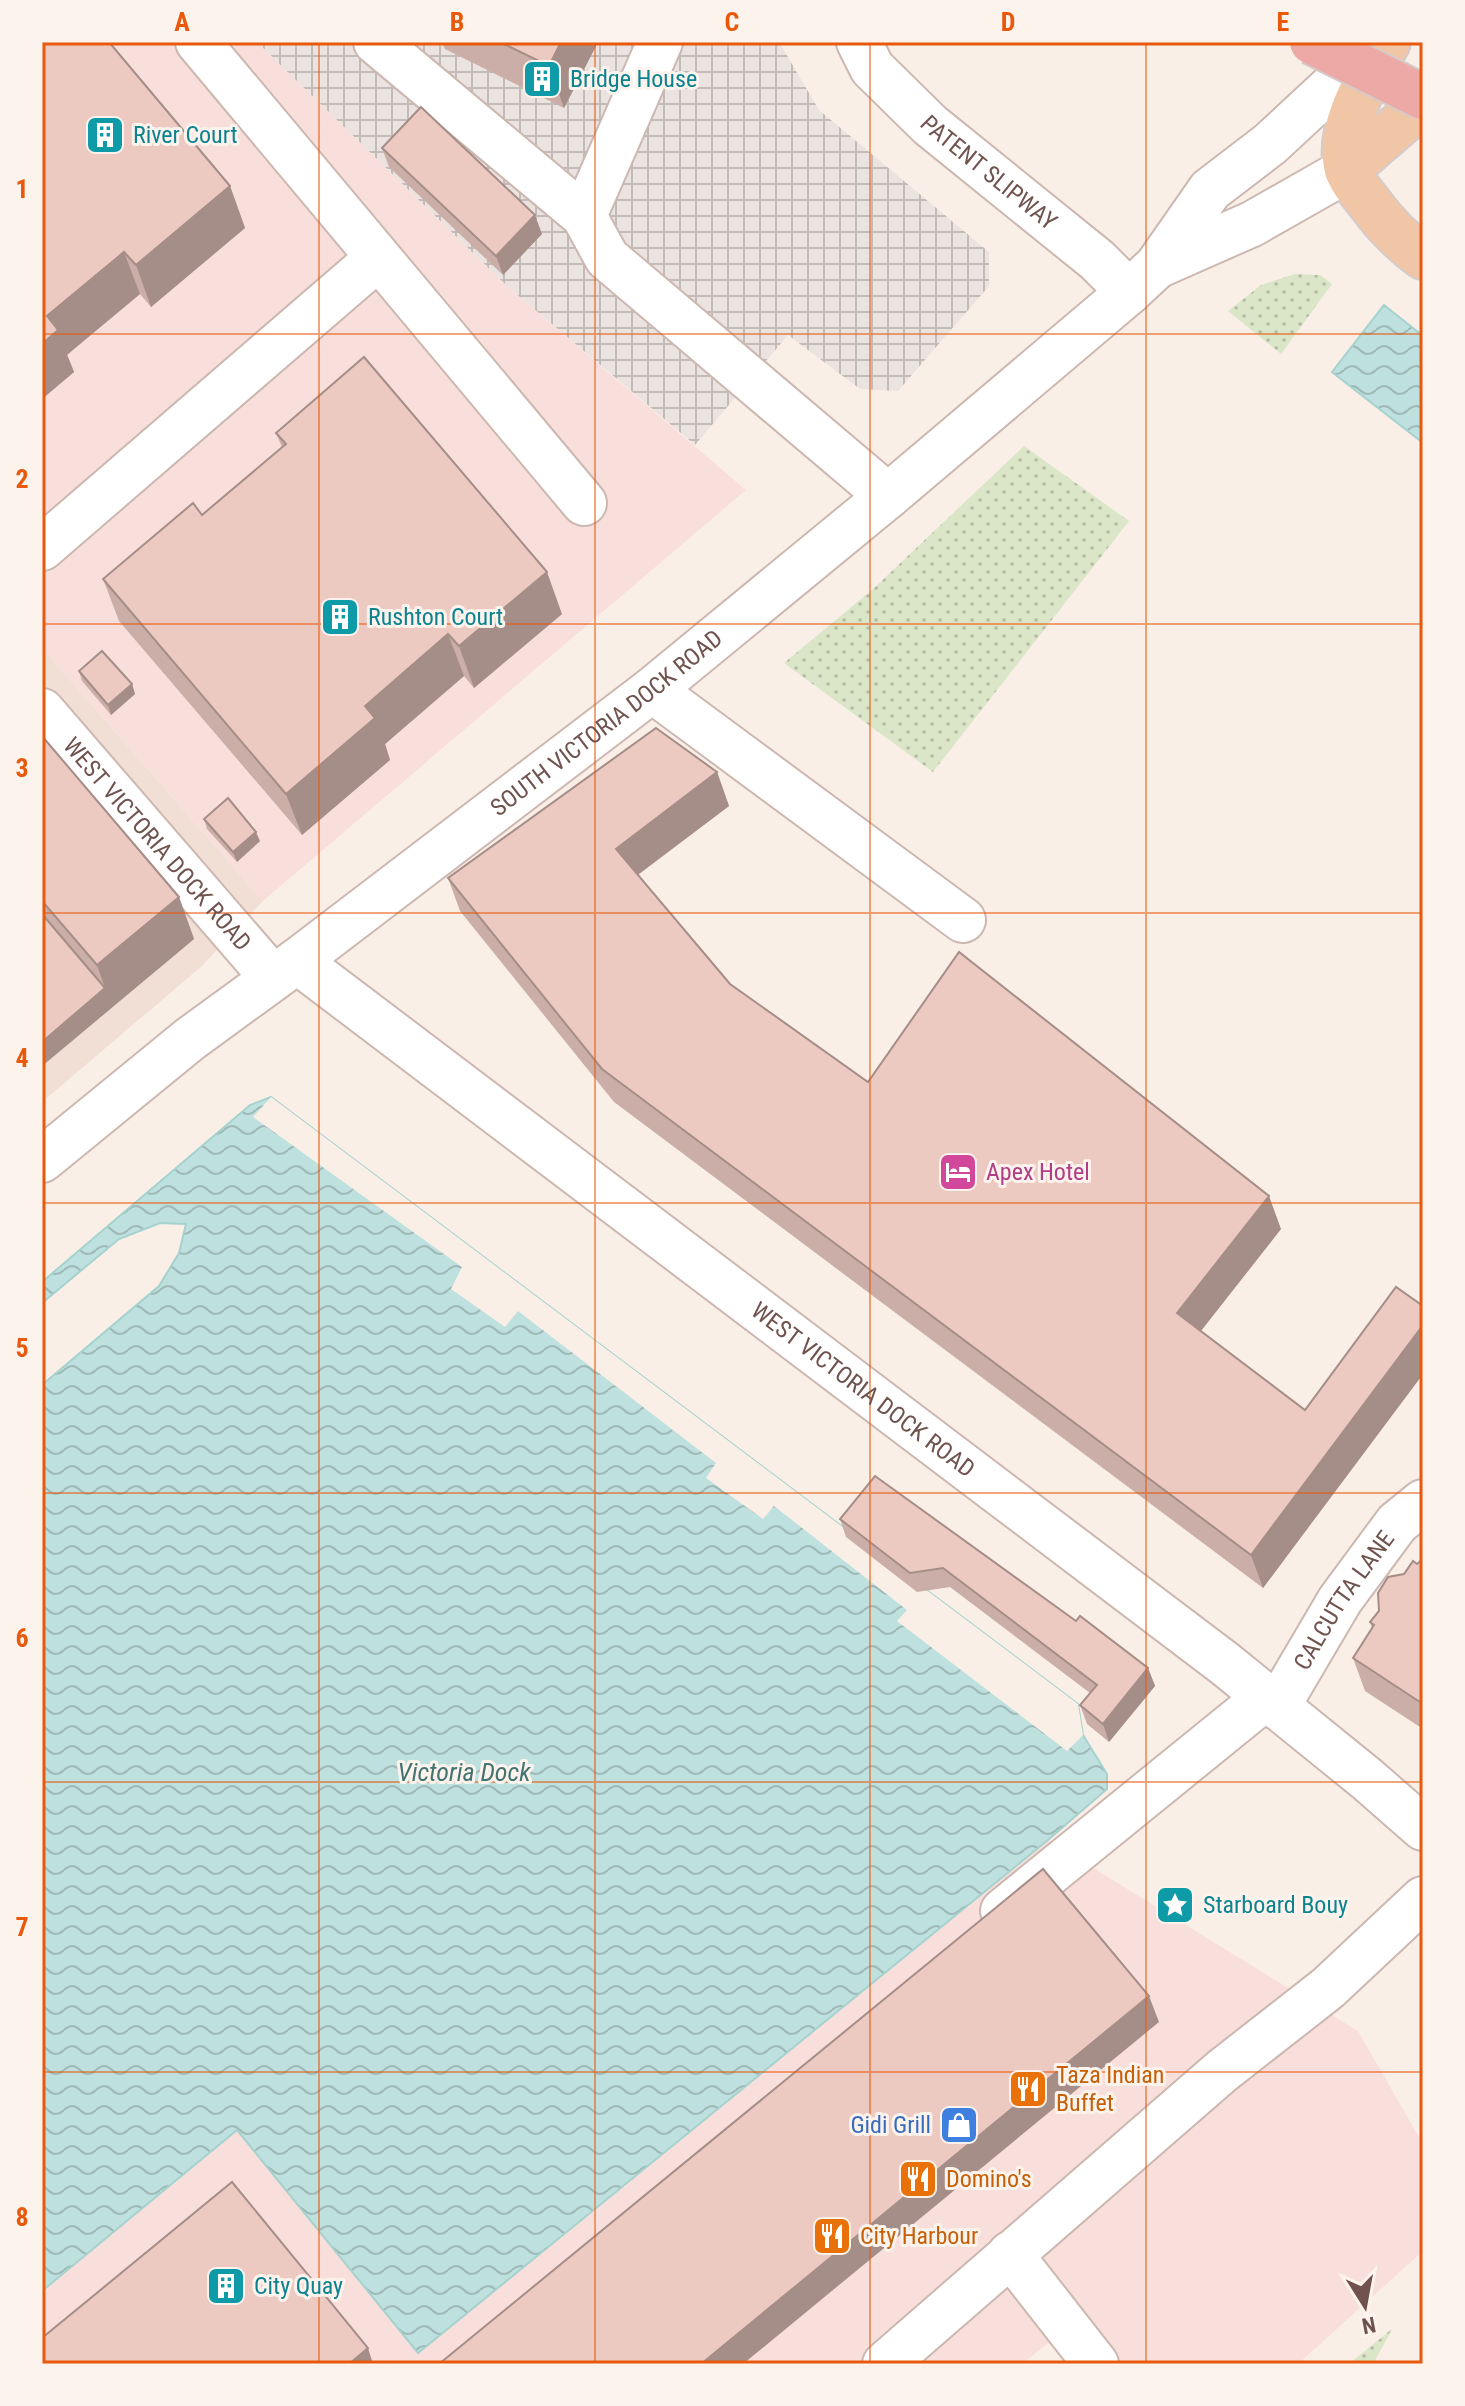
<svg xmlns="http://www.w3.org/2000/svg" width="1465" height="2406" viewBox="0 0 1465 2406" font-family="'Roboto Condensed',sans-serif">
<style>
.residential{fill:#f1dfd6}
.commercial{fill:#f9dfdc}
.industrial{fill:url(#industrial-grid)}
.grass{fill:url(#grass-dots)}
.water{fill:url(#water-waves);stroke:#a5d2cf;stroke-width:2}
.pier{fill:#faefe7}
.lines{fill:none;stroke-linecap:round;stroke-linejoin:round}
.minor-casing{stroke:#cdb7b1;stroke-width:48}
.major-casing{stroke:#d4cbca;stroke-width:48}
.minor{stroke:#fff;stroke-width:44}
.major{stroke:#f1c6a7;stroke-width:44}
.highway-bridge-casing{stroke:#d4cbca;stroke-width:48;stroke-linecap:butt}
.highway-bridge{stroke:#eda9a5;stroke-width:44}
.wall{fill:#cbaea7}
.shaded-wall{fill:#a58d88}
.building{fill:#eccac2;stroke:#a58d88;stroke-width:2}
.grid{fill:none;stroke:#e8590c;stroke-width:2;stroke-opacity:0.55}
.labels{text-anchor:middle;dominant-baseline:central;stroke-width:6;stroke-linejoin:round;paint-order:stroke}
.culture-label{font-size:24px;fill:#0d838f;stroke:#fdf3ed;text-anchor:start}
.street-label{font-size:24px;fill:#70534e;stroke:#fdf3ed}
.hotel-label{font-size:24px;fill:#b23c85;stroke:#fdf3ed;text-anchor:start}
.food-label{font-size:24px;fill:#c56008;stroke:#fdf3ed;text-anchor:start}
.shop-label{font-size:24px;fill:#366cbe;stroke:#fdf3ed;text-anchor:end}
.water-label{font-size:26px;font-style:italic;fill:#447472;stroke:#fdf3ed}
.neatline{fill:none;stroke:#e8590c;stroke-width:3}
.grid-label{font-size:26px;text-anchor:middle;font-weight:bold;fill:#e8590c}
</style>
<defs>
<pattern id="industrial-grid" width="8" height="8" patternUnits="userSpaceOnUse" patternTransform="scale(2)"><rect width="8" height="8" fill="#ebe3e0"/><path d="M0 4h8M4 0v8" fill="none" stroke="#c3bbb8"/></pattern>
<pattern id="grass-dots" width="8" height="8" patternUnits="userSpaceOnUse" patternTransform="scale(2)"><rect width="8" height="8" fill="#dae6c7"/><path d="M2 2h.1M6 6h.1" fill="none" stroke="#b5bda4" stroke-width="1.8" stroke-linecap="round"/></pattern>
<pattern id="water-waves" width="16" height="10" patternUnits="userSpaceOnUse" patternTransform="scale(2)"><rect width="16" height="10" fill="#bee1df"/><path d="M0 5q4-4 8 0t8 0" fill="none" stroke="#9fb9b7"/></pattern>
</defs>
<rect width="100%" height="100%" fill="#faefe7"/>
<!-- residential -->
<path class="residential" d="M42,648L263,901L202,966L42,1102Z"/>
<!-- commercial -->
<g class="commercial">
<path d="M42,42H257L508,287L746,490L263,901L42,648Z"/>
<path d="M1048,1840L1358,2031L1423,2144V2251L1298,2364H1096L1069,2326L1022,2364H42V2291L237,2130L418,2353Z"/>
</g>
<!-- industrial -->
<path class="industrial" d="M257,42H779L819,110L989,252V286L898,391L860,389L788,335L695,445L508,287Z"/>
<!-- grass -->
<g class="grass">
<path d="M1295,274L1320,275L1332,284L1281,354L1228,311L1261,285Z"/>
<path d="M1024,446L1129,521L933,772L784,663L873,589Z"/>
<path d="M1393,2328L1373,2364H1349Z"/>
</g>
<!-- water -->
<g class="water">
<path d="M1384,305L1423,336V443L1332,372Z"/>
<path d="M271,1097L1078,1704L1083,1735L1107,1774V1789L1048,1840L418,2353L237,2130L42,2291V1385L159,1286L179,1253L186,1224L160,1223L119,1239L42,1303V1282L250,1105Z"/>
</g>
<!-- pier -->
<path class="pier" d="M271,1097L1078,1704L1083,1735L1067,1751L897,1621L907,1610L774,1506L763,1519L706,1478L716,1463L518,1311L505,1327L451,1289L462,1267L253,1117Z"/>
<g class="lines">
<!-- minor casing -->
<g class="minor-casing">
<g id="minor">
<path d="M198,42L584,503"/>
<path d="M376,42L584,216L607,258L888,496"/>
<path id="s1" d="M859,42L872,68L930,125L1097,260L1129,292"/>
<path d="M584,216L660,42"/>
<path d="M1159,265L1252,224L1347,170"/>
<path d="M42,548L378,258"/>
<path d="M652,690L963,920"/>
<path id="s2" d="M42,711L273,978"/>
<path id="s3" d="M297,961L1224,1663L1367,1779L1423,1828"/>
<path id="s4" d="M42,1160L190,1039L297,961L652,690L888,496L1129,292L1157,266L1210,190L1270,144L1380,42"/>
<path id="s5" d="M1277,1707L1340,1600L1397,1523L1423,1502"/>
<path d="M1003,1911L1265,1698"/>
<path d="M1010,2254L1096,2364"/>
<path d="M885,2364L1222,2071L1328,1988L1423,1899"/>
</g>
</g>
<!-- major casing -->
<g class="major-casing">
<g id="major">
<path d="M1388,42C1370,75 1335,130 1347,169C1351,182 1363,194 1371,205C1385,224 1404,243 1423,257"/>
<path d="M1347,170L1423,104"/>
</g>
</g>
<!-- minor -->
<use href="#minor" class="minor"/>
<!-- major -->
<use href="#major" class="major"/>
<!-- highway-bridge casing -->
<g class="highway-bridge-casing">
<path id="highway-bridge" d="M1312,42L1423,97"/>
</g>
<!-- highway-bridge -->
<use href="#highway-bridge" class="highway-bridge"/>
</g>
<!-- wall -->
<g class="wall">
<path d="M42,42L230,186L245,228L151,307L140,294L67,354L74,372L42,399Z"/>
<path d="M442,42H595L596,46L564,108L445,49Z"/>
<path d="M382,148L542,234L503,275L389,167Z"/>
<path d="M276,433L562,614L474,688L464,676L385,744L390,760L302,835L119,621L103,579L202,515L282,447Z"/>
<path d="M79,671L132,684L135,694L111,715L82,681Z"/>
<path d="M42,736L179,897L194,939L42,1066Z"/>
<path d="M717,772L729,806L638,875L730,984L868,1082L1281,1229L1201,1331L1305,1410L1423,1325V1374L1263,1588L614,1102L460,911L448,878Z"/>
<path d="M204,819L260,841L237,862L207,829Z"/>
<path d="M840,1519L1076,1621L1148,1668L1155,1686L1109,1742L1087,1724L1080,1705L1090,1693L950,1587L917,1592L846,1537Z"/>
<path d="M1423,1559V1729L1365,1691L1353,1658L1372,1628L1370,1622L1404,1574Z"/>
</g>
<!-- shaded-wall -->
<g class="shaded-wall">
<path d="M561,42H595L596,46L564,108L549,66Z"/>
<path d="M230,186L245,228L151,307L136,265Z"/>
<path d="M535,215L542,234L503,275L496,256Z"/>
<path d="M124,252L140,294L67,355L74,372L42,399V344L47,316Z"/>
<path d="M547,572L562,614L474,688L459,646Z"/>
<path d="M448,634L464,676L385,744L390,760L302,835L286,794L365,706Z"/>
<path d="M132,684L135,694L111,715L108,705Z"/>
<path d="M717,772L729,806L628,882L616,849Z"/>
<path d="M256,832L260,841L237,862L233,852Z"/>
<path d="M179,897L194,939L42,1066V1042L105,988L97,965Z"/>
<path d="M1269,1196L1281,1229L1189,1346L1177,1313Z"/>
<path d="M1423,1325V1374L1263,1588L1251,1555Z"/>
<path d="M1148,1668L1155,1686L1109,1742L1103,1724Z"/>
<path d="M1149,1996L1159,2022L743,2364H701Z"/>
<path d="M368,2348L373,2364H349Z"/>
</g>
<!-- building -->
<g class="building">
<path d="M42,42H109L230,186L136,265L124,252L47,316L58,330L42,344Z"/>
<path d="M500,42H561L549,66Z"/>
<path d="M421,107L535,215L496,256L382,148Z"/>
<path d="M364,357L547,572L459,646L448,634L365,706L375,718L286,794L103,579L193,503L202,515L286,444L276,433Z"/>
<path d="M102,651L132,684L108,705L79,671Z"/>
<path d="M656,728L717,772L616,849L730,984L868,1082L959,952L1269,1196L1177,1313L1305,1410L1396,1287L1423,1306V1325L1251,1555L602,1069L448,878Z"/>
<path d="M42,736L179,897L97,965L42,901Z"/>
<path d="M228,798L256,832L233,852L204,819Z"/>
<path d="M42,914L105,988L42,1042Z"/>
<path d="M875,1476L1076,1621L1080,1616L1148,1668L1103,1724L1080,1705L1097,1685L943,1568L910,1573L840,1519Z"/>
<path d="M1423,1559V1704L1353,1658L1374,1625L1370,1622L1379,1611L1378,1593L1388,1577L1404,1574L1413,1561L1417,1564Z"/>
<path d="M1043,1869L1149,1996L701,2364H439Z"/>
<path d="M232,2182L368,2348L349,2364H42V2338Z"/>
</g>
<!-- grid -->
<path class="grid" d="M319,42V2364M595,42V2364M870,42V2364M1146,42V2364M42,334H1423M42,624H1423M42,913H1423M42,1203H1423M42,1493H1423M42,1782H1423M42,2072H1423"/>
<!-- icons -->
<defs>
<g id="building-square" transform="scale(2)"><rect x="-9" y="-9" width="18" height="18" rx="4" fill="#0f9aa8" stroke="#fdf3ed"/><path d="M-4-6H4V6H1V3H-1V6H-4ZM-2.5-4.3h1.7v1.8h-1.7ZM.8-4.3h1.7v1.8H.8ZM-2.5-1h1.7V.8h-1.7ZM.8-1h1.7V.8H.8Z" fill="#fff"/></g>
<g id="hotel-square" transform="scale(2)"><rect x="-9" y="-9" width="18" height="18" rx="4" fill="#d1479c" stroke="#fdf3ed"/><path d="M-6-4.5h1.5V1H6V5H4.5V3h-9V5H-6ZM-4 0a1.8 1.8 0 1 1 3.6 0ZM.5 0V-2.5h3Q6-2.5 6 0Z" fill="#fff"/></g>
<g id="sight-square" transform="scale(2)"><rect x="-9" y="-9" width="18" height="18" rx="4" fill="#0f9aa8" stroke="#fdf3ed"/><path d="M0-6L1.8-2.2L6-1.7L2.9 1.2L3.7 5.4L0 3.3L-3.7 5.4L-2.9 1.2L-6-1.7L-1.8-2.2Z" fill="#fff"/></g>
<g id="restaurant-square" transform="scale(2)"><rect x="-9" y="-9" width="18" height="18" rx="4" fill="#e8710a" stroke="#fdf3ed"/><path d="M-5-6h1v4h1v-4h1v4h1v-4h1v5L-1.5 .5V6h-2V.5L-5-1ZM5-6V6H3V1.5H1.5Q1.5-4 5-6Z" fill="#fff"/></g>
<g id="shop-square" transform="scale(2)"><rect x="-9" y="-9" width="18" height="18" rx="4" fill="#3f7fe0" stroke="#fdf3ed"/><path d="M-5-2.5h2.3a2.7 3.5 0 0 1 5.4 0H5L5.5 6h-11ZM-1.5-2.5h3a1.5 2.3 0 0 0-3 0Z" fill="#fff"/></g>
</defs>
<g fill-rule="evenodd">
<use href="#building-square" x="542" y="79"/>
<use href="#building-square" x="105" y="135"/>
<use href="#building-square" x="340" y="617"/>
<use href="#hotel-square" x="958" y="1172"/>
<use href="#sight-square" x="1175" y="1905"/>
<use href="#restaurant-square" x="1028" y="2089"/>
<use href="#shop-square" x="959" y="2125"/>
<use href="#restaurant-square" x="918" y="2179"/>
<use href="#restaurant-square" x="832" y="2236"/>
<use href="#building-square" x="226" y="2286"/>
</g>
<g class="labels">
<!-- culture labels -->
<g class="culture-label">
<text x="570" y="79">Bridge House</text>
<text x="133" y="135">River Court</text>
<text x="368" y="617">Rushton Court</text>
<text x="1203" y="1905">Starboard Bouy</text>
<text x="254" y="2286">City Quay</text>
</g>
<!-- street labels -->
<g class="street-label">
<text stroke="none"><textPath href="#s1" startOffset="186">PATENT SLIPWAY</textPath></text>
<text stroke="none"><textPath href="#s4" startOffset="714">SOUTH VICTORIA DOCK ROAD</textPath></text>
<text stroke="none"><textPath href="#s2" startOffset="176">WEST VICTORIA DOCK ROAD</textPath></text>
<text stroke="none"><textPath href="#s3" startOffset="710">WEST VICTORIA DOCK ROAD</textPath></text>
<text stroke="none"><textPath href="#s5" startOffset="126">CALCUTTA LANE</textPath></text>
</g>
<!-- hotel labels -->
<g class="hotel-label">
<text x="986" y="1172">Apex Hotel</text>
</g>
<!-- food labels -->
<g class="food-label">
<text x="1056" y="2075">Taza Indian<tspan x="1056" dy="28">Buffet</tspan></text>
<text x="946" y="2179">Domino's</text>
<text x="860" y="2236">City Harbour</text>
</g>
<!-- shop labels -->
<g class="shop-label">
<text x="931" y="2125">Gidi Grill</text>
</g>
<!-- water labels -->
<g class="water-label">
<text x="464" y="1772">Victoria Dock</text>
</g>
</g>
<!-- border -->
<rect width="1465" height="2406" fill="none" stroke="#fdf3ed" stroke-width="88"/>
<!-- north arrow -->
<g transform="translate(1365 2306) rotate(169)" stroke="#fdf3ed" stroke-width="6" paint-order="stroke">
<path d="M0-6L14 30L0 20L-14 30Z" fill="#70534e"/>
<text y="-12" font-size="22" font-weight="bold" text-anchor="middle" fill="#70534e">N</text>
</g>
<rect x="44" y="44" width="1377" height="2318" class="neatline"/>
<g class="grid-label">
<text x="182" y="31">A</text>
<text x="457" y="31">B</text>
<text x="732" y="31">C</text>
<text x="1008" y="31">D</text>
<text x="1283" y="31">E</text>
<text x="22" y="198">1</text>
<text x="22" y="488">2</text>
<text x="22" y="777">3</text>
<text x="22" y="1067">4</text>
<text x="22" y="1357">5</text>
<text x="22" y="1647">6</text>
<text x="22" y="1936">7</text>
<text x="22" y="2226">8</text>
</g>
</svg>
